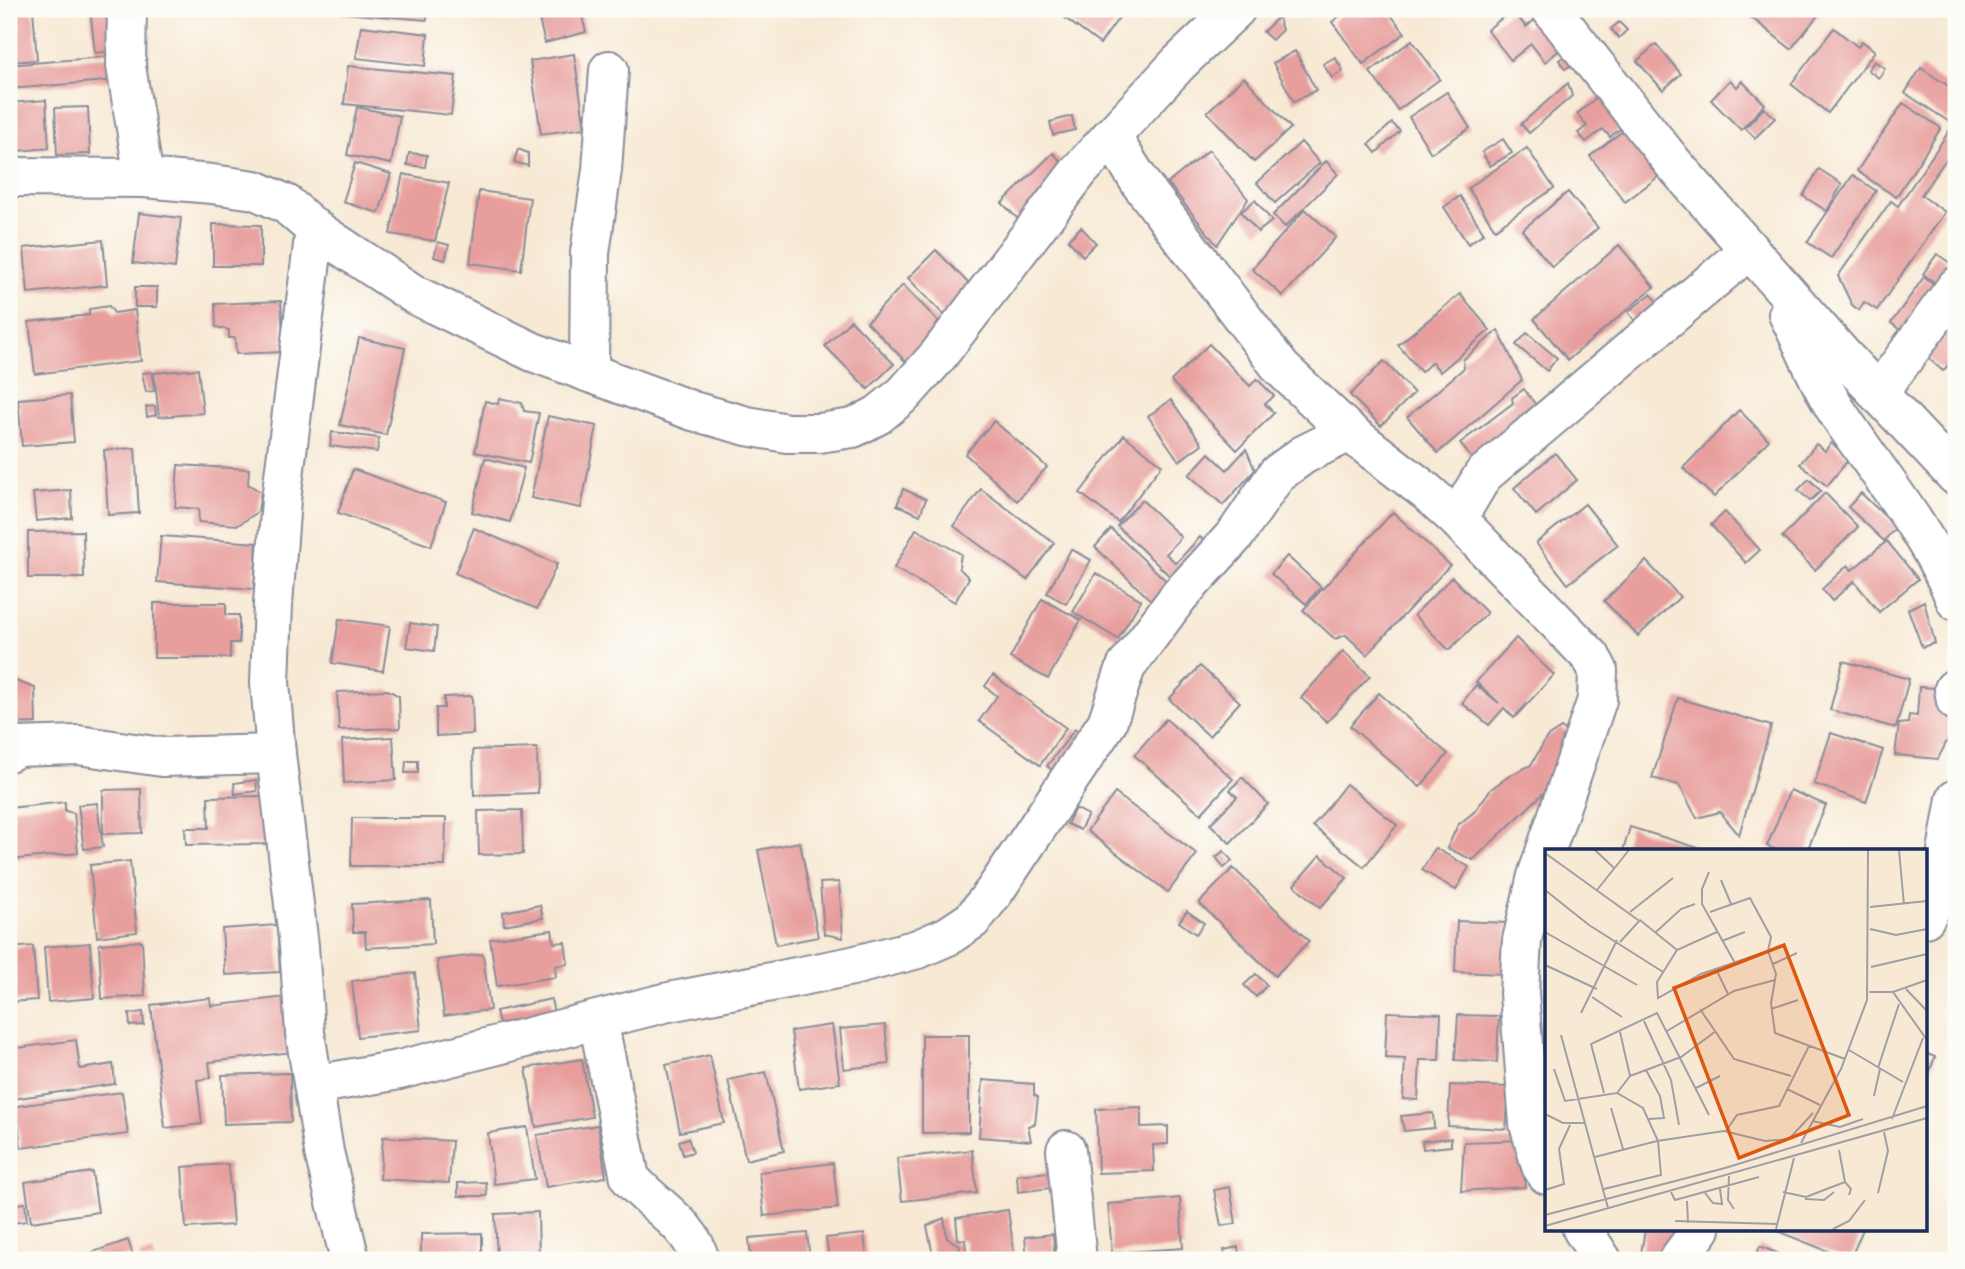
<svg xmlns="http://www.w3.org/2000/svg" width="1965" height="1269" viewBox="0 0 1965 1269" font-family="'Sorts Mill Goudy',serif">
<style>
.building{fill:#e79e9c}
.lines{fill:none;stroke-linecap:round;stroke-linejoin:round}
.minor-casing{stroke:#898c99;stroke-width:42}
.minor{stroke:#fff;stroke-width:38}
.inset-road{fill:none;stroke:#9f9fa5;stroke-width:2}
.view{fill:#de5710;fill-opacity:0.15;stroke:#de5710;stroke-width:3.5}
.inset-edge{fill:none;stroke:#1b2f5e;stroke-width:3.5}
</style>
<rect width="100%" height="100%" fill="#fdfcf7"/>
<filter id="ink" filterUnits="userSpaceOnUse"><feTurbulence type="fractalNoise" baseFrequency=".0143" numOctaves="2"/><feDisplacementMap in="SourceGraphic" scale="14" xChannelSelector="R" yChannelSelector="G"/><feConvolveMatrix kernelMatrix="1 2 1 2 8 2 1 2 1" color-interpolation-filters="sRGB"/></filter>
<filter id="wash" filterUnits="userSpaceOnUse"><feTurbulence type="fractalNoise" baseFrequency=".00686" numOctaves="4" result="noise"/><feDisplacementMap in="SourceGraphic" scale="28" xChannelSelector="R" yChannelSelector="G"/><feGaussianBlur stdDeviation="1.57" result="paint"/><feColorMatrix in="noise" values="0 0 0 0 0 0 0 0 0 0 0 0 0 0 0 0 0 1.4 0 .05"/><feComposite in="paint" operator="in"/></filter>
<g filter="url(#wash)">
<rect width="100%" height="100%" fill="#f7e9d4"/>
<g id="blocks">
<!-- building -->
<g class="building">
<path d="M9,9H33L37,60L9,62Z"/>
<path d="M90,9H117L121,50L95,53Z"/>
<path d="M344,9H428L427,20L343,13Z"/>
<path d="M551,9H580L586,32L545,43L537,12Z"/>
<path d="M1072,9H1125L1100,44L1065,18Z"/>
<path d="M1349,9H1386L1405,33L1363,64L1332,22Z"/>
<path d="M1758,9H1823L1791,49L1751,17Z"/>
<path d="M1512,10L1526,27L1543,13L1567,44L1545,62L1531,44L1511,60L1487,30Z"/>
<path d="M1278,17L1282,30L1272,40L1263,32Z"/>
<path d="M1619,22L1627,30L1619,38L1611,29Z"/>
<path d="M361,26L428,34L425,66L356,58Z"/>
<path d="M1834,28L1858,47L1862,41L1875,51L1828,113L1791,84Z"/>
<path d="M1412,40L1440,79L1398,110L1370,72Z"/>
<path d="M1656,44L1681,74L1663,90L1637,61Z"/>
<path d="M1574,49L1580,59L1565,69L1559,60Z"/>
<path d="M1295,51L1316,90L1294,102L1273,63Z"/>
<path d="M574,54L585,128L541,134L530,61Z"/>
<path d="M116,56L118,80L9,89V65Z"/>
<path d="M1335,57L1343,71L1332,78L1323,64Z"/>
<path d="M1874,61L1885,68L1879,78L1868,70Z"/>
<path d="M348,66L456,76L451,115L344,104Z"/>
<path d="M1921,68L1956,91V108L1948,121L1905,93Z"/>
<path d="M1244,77L1291,128L1254,162L1207,112Z"/>
<path d="M1730,80L1737,87L1742,81L1765,104L1741,130L1711,100Z"/>
<path d="M1568,83L1572,96L1529,133L1521,124Z"/>
<path d="M1606,90L1631,120L1610,137L1603,129L1586,142L1578,133L1587,126L1577,114Z"/>
<path d="M1447,92L1470,128L1431,153L1409,117Z"/>
<path d="M46,100L49,148L9,152V103Z"/>
<path d="M1903,103L1941,128L1896,197L1857,171Z"/>
<path d="M88,107L90,154L57,155L55,108Z"/>
<path d="M357,107L400,116L391,164L347,155Z"/>
<path d="M1764,108L1775,118L1755,138L1745,128Z"/>
<path d="M1072,116L1075,130L1053,135L1050,122Z"/>
<path d="M1956,121V145L1921,195L1945,212L1877,310L1864,302L1859,310L1852,305L1838,276L1891,201L1898,206Z"/>
<path d="M1392,123L1400,131L1376,153L1369,144Z"/>
<path d="M1628,127L1671,167L1625,202L1590,156Z"/>
<path d="M1503,139L1512,153L1490,166L1482,152Z"/>
<path d="M1301,142L1320,163L1275,203L1257,183Z"/>
<path d="M1527,148L1554,188L1495,229L1468,188Z"/>
<path d="M518,149L528,153V166L514,162Z"/>
<path d="M1209,150L1248,199L1217,245L1168,183Z"/>
<path d="M409,153L427,155L425,167L407,165Z"/>
<path d="M1053,153L1072,173L1021,222L1002,203Z"/>
<path d="M1326,161L1338,174L1285,227L1273,215Z"/>
<path d="M355,163L391,174L379,213L343,202Z"/>
<path d="M1819,169L1842,184L1827,211L1803,196Z"/>
<path d="M403,174L449,183L435,241L390,234Z"/>
<path d="M1853,175L1876,191L1831,258L1807,242Z"/>
<path d="M479,191L530,198L521,270L470,263Z"/>
<path d="M1568,192L1598,228L1552,267L1522,230Z"/>
<path d="M1460,196L1484,233L1468,244L1444,207Z"/>
<path d="M1255,200L1272,221L1258,232L1241,212Z"/>
<path d="M1305,209L1336,237L1283,296L1252,269Z"/>
<path d="M139,213L181,218L175,268L133,263Z"/>
<path d="M213,224L261,225V266H213Z"/>
<path d="M1081,227L1096,243L1083,256L1068,240Z"/>
<path d="M103,240L107,285L28,293L24,248Z"/>
<path d="M438,242L449,245L445,260L434,257Z"/>
<path d="M1619,245L1654,287L1568,360L1534,319Z"/>
<path d="M936,250L972,287L944,315L908,278Z"/>
<path d="M1937,254L1956,267V281L1937,284L1923,274Z"/>
<path d="M1924,277L1945,293L1897,342L1893,339L1900,330L1891,323Z"/>
<path d="M903,285L945,328L909,365L867,322Z"/>
<rect x="135" y="287" width="22" height="20"/>
<path d="M1460,294L1490,330L1440,372L1432,362L1421,372L1398,345Z"/>
<path d="M1651,294L1662,308L1639,326L1628,312Z"/>
<path d="M281,301L284,352L236,354L235,338H229V330L216,327L215,304Z"/>
<path d="M109,306L114,313L135,310L141,361L35,374L29,322L89,315V309Z"/>
<path d="M1956,309V366L1951,362L1943,371L1920,351Z"/>
<path d="M851,320L894,364L868,389L825,346Z"/>
<path d="M1498,330L1522,380L1438,453L1407,417L1464,368L1463,360Z"/>
<path d="M1527,333L1557,358L1547,371L1516,345Z"/>
<path d="M359,338L405,348L386,435L340,425Z"/>
<path d="M1209,344L1250,386L1257,379L1274,396L1265,404L1274,413L1237,450L1171,381Z"/>
<path d="M1384,361L1414,393L1381,426L1350,395Z"/>
<path d="M198,369L203,413L159,417L154,373Z"/>
<path d="M152,372L154,391L146,392L142,373Z"/>
<path d="M1524,389L1539,409L1472,459L1460,443L1513,403L1512,398Z"/>
<path d="M70,395L74,442L22,446L18,399Z"/>
<path d="M499,398L522,403L524,411L539,413L529,463L475,452L485,401L498,404Z"/>
<path d="M1171,400L1202,444L1179,461L1148,416Z"/>
<path d="M155,406L156,415L147,417L146,407Z"/>
<path d="M1739,410L1769,440L1714,497L1683,468Z"/>
<path d="M548,416L597,426L581,508L531,498Z"/>
<path d="M994,421L1047,467L1017,501L965,454Z"/>
<path d="M332,432L379,438L377,452L330,446Z"/>
<path d="M1124,435L1162,465L1118,522L1080,493Z"/>
<path d="M1831,443L1850,458L1827,486L1800,464L1816,444L1825,451Z"/>
<path d="M135,448L139,513L108,515L104,450Z"/>
<path d="M1246,449L1255,470L1223,505L1189,475L1209,453L1227,470Z"/>
<path d="M1555,453L1577,480L1536,515L1514,488Z"/>
<path d="M485,458L524,468L510,522L472,512Z"/>
<path d="M178,465L249,469L248,484L261,492L258,512L238,525L198,522L199,509L175,507Z"/>
<path d="M353,469L446,502L431,546L338,513Z"/>
<path d="M1809,479L1821,491L1810,501L1798,490Z"/>
<path d="M903,489L926,499L920,515L897,505Z"/>
<path d="M981,489L1054,543L1027,580L954,526Z"/>
<path d="M71,490L72,518L36,521L33,493Z"/>
<path d="M1825,493L1858,527L1815,570L1782,537Z"/>
<path d="M1861,493L1896,527L1884,541L1848,507Z"/>
<path d="M1142,500L1181,537L1166,554L1176,563L1200,537L1209,546L1176,582L1117,526Z"/>
<path d="M1585,504L1618,545L1568,584L1536,543Z"/>
<path d="M1393,512L1450,565L1367,655L1346,635L1335,639L1303,610Z"/>
<path d="M1725,512L1760,550L1746,563L1711,525Z"/>
<path d="M474,528L557,564L537,609L455,573Z"/>
<path d="M916,529L961,554L959,568L969,578L955,602L894,568Z"/>
<path d="M1111,529L1175,589L1158,607L1095,547Z"/>
<path d="M83,531L84,578H28V532Z"/>
<path d="M161,536L257,543L254,589L157,582Z"/>
<path d="M1887,541L1918,579L1879,612L1854,581L1832,601L1822,589L1848,565L1852,570Z"/>
<path d="M1071,549L1091,560L1066,604L1047,593Z"/>
<path d="M1287,556L1321,587L1306,604L1271,574Z"/>
<path d="M1646,561L1680,597L1638,636L1604,601Z"/>
<path d="M1096,573L1141,600L1118,639L1073,612Z"/>
<path d="M1452,577L1487,613L1449,650L1414,615Z"/>
<path d="M1042,599L1081,620L1048,679L1010,658Z"/>
<path d="M1924,601L1935,643L1922,647L1908,609Z"/>
<path d="M154,603H226V615H239V643H230V658H154Z"/>
<path d="M339,619L390,626L383,671L332,663Z"/>
<path d="M410,623L437,627L434,651L406,647Z"/>
<path d="M1516,638L1554,675L1514,718L1504,708L1489,725L1462,703L1476,685L1499,703L1476,682Z"/>
<path d="M1343,651L1370,676L1327,722L1301,698Z"/>
<path d="M1843,661L1909,679L1896,728L1830,710Z"/>
<path d="M1200,666L1240,702L1209,736L1169,699Z"/>
<path d="M993,675L1066,728L1040,765L979,721L997,696L985,686Z"/>
<path d="M10,679L35,688L36,723L11,724Z"/>
<path d="M1919,687L1954,689L1950,735L1938,759L1895,755L1899,724L1908,723L1909,715L1917,716Z"/>
<path d="M388,690L399,696L400,728L339,730L337,692Z"/>
<path d="M1379,693L1448,754L1420,787L1350,726Z"/>
<path d="M472,696L473,734L436,736V708H444V697Z"/>
<path d="M1678,698L1771,726L1739,835L1720,812L1697,818L1679,785L1652,778Z"/>
<path d="M1166,719L1233,779L1201,814L1134,755Z"/>
<path d="M1561,728L1582,742L1552,785L1473,860L1447,848L1458,825L1474,812L1491,789L1509,776L1531,765L1547,737Z"/>
<path d="M1075,729L1089,740L1061,777L1047,766Z"/>
<path d="M1831,733L1883,750L1866,802L1814,784Z"/>
<path d="M393,737L396,780L344,783L342,740Z"/>
<path d="M537,748L538,793L474,795L473,750Z"/>
<path d="M406,761H418V773H405Z"/>
<path d="M1242,777L1268,804L1230,843L1210,824L1237,797L1230,790Z"/>
<path d="M256,780L257,791L235,794L234,783Z"/>
<path d="M1346,784L1397,825L1364,867L1313,826Z"/>
<path d="M141,789L142,833L103,834V790Z"/>
<path d="M1790,790L1826,805L1807,851H1778L1767,846Z"/>
<path d="M1115,793L1197,854L1168,892L1087,831Z"/>
<path d="M269,796L270,844L186,845L185,828H209L208,797Z"/>
<path d="M65,802V811L74,813L78,853L9,860V808Z"/>
<path d="M97,803L103,847L84,849L78,805Z"/>
<path d="M1075,808L1088,815L1080,830L1067,824Z"/>
<path d="M522,810L523,854L479,855L478,811Z"/>
<path d="M352,818H446L445,866H351Z"/>
<path d="M1630,827L1705,850V851H1623Z"/>
<path d="M800,842L818,937L776,945L758,850Z"/>
<path d="M1435,848L1469,867L1456,890L1422,870Z"/>
<path d="M1224,851L1232,861L1224,868L1216,857Z"/>
<path d="M1320,855L1347,878L1320,908L1294,885Z"/>
<path d="M130,861L137,932L97,937L90,865Z"/>
<path d="M1233,868L1309,941L1275,976L1199,903Z"/>
<path d="M839,882L843,938L824,934L820,883Z"/>
<path d="M431,900L433,944L366,948L365,932H353L352,904Z"/>
<path d="M540,905L543,918L504,925L503,912Z"/>
<path d="M1187,911L1204,923L1196,934L1179,922Z"/>
<path d="M1457,921L1508,923L1505,974L1455,972Z"/>
<path d="M277,925L280,972L225,975L222,929Z"/>
<path d="M552,930L554,943L565,942L568,964L555,966L556,977L497,986L490,939Z"/>
<path d="M142,941L145,996L102,999L99,944Z"/>
<path d="M90,943L94,998L48,1002L44,947Z"/>
<path d="M33,946L37,1000L9,1002V948Z"/>
<path d="M483,954L490,1010L444,1016L437,960Z"/>
<path d="M415,973L421,1030L358,1037L352,981Z"/>
<path d="M1256,974L1267,985L1256,997L1244,985Z"/>
<path d="M286,997L293,1052L209,1062L211,1078L197,1080L202,1124L165,1128L151,1005L210,998L211,1006Z"/>
<path d="M551,999L556,1022L501,1033L496,1011Z"/>
<path d="M143,1012L144,1025L130,1026L129,1014Z"/>
<path d="M1387,1012L1441,1014L1439,1060H1420L1418,1100L1403,1099L1405,1059L1385,1058Z"/>
<path d="M1458,1015L1499,1016L1497,1062L1455,1060Z"/>
<path d="M832,1025L840,1083L799,1089L791,1031Z"/>
<path d="M885,1025L889,1064L844,1069L840,1029Z"/>
<path d="M922,1035H969V1132L922,1133Z"/>
<path d="M76,1040L80,1069L113,1064L115,1084L12,1099L9,1049Z"/>
<path d="M1925,1053L1935,1057L1925,1084Z"/>
<path d="M710,1055L724,1123L680,1132L666,1065Z"/>
<path d="M582,1059L592,1117L536,1127L526,1068Z"/>
<path d="M766,1072L784,1151L746,1160L728,1080Z"/>
<path d="M290,1073L291,1122L224,1124L222,1075Z"/>
<path d="M983,1080L1034,1084V1095L1038,1097L1035,1124L1028,1126L1031,1141L979,1137Z"/>
<path d="M1450,1085L1509,1087L1506,1129L1448,1126Z"/>
<path d="M122,1092L128,1134L21,1148L16,1106Z"/>
<path d="M1141,1107V1127L1168,1126V1144L1153,1145L1154,1171L1098,1173L1096,1109Z"/>
<path d="M1433,1113L1434,1128L1404,1131L1401,1116Z"/>
<path d="M598,1125L606,1177L546,1187L537,1135Z"/>
<path d="M527,1127L535,1179L494,1184L488,1133Z"/>
<path d="M383,1137L452,1141L449,1183L380,1179Z"/>
<path d="M688,1138L693,1152L683,1155L679,1141Z"/>
<path d="M1451,1138V1146L1423,1149L1422,1141Z"/>
<path d="M1523,1140L1525,1187L1461,1191L1464,1142Z"/>
<path d="M972,1150L977,1193L902,1201L897,1158Z"/>
<path d="M833,1163L838,1208L764,1216L759,1172Z"/>
<path d="M228,1164L233,1225L186,1228L182,1167Z"/>
<path d="M92,1172L98,1212L31,1222L25,1182Z"/>
<path d="M1049,1172L1051,1188L1018,1192L1017,1175Z"/>
<path d="M486,1182L487,1196H458V1183Z"/>
<path d="M1230,1187L1236,1224L1221,1226L1214,1190Z"/>
<path d="M1180,1198L1183,1248L1112,1253L1108,1204Z"/>
<path d="M25,1203L27,1221L12,1223L10,1205Z"/>
<path d="M1008,1210L1015,1258L967,1260L965,1240L958,1239L956,1218Z"/>
<path d="M538,1212L539,1260H497L495,1214Z"/>
<path d="M944,1218L947,1238L959,1245L962,1260H934L927,1226Z"/>
<path d="M1645,1229H1675L1670,1260H1640Z"/>
<path d="M1772,1229H1863L1850,1260Z"/>
<path d="M482,1233V1256L421,1257V1234Z"/>
<path d="M807,1233L810,1260H751L749,1238Z"/>
<path d="M864,1234L867,1260H829L826,1238Z"/>
<path d="M1053,1234L1055,1258L1027,1260L1025,1237Z"/>
<path d="M128,1240L133,1255L117,1260H96L93,1252Z"/>
<path d="M1760,1246L1784,1256L1782,1260H1754Z"/>
<path d="M1238,1247L1240,1259L1226,1260L1224,1250Z"/>
<path d="M152,1252L154,1260H141L140,1255Z"/>
</g>
</g>
</g>
<g filter="url(#ink)">
<use href="#blocks" fill-opacity="0" stroke="#898c99" stroke-width="2"/>
<g class="lines">
<!-- minor casing -->
<g class="minor-casing">
<g id="minor">
<path d="M127,9L126,66L144,178"/>
<path d="M1551,9L1673,163L1843,356L1956,476"/>
<path d="M1111,136L1141,184L1281,368L1349,432L1427,492L1457,519L1591,657L1598,670L1597,700L1537,876L1522,940L1519,993L1529,1124L1541,1166L1547,1175"/>
<path d="M9,177L144,178L212,184L255,190L286,204L315,229L415,295L533,352L693,411L747,426L787,433H819L853,428L878,415L904,394L937,357L1080,170L1179,63L1236,9"/>
<path d="M315,229L281,500L273,604L270,682L276,754L299,946L305,1033L324,1152L350,1260"/>
<path d="M1788,314C1804,345 1817,380 1836,410C1877,473 1928,531 1956,601"/>
<path d="M589,373L590,253L602,170L609,70"/>
<path d="M1878,394L1956,287"/>
<path d="M1457,519L1483,475L1750,249"/>
<path d="M1954,689L1956,701"/>
<path d="M9,752L17,747L78,745L162,757L276,754"/>
<path d="M1925,918L1940,892L1956,799"/>
<path d="M598,1020L630,1178C651,1204 695,1227 699,1260"/>
<path d="M314,1085L399,1070L664,1003L852,966L918,949L948,936L972,920L994,892L1107,723L1126,667L1179,596L1236,534L1277,474L1303,455L1349,432"/>
<path d="M1066,1150L1077,1260"/>
<path d="M1582,1229L1602,1260"/>
<path d="M1678,1260L1701,1229"/>
</g>
</g>
<!-- minor -->
<use href="#minor" class="minor"/>
</g>
</g>
<!-- overview -->
<g transform="translate(1545 849)">
<rect width="382" height="382" fill="#f7e9d4"/>
<path class="inset-road" d="M50,1L69,19M354,1L359,56M0,4L93,71M164,23L157,40V55L190,114M176,31L186,55M0,41L44,76L118,123M52,41L84,1M325,58L382,52M85,63L128,29M165,63L205,49L226,88L223,102L231,125L226,154L230,184L300,210M325,80L351,86L382,80M0,83L92,136M111,83L136,60L150,55M172,83L132,101L112,133L113,149L156,125L223,102M177,92L200,83M75,93L95,71L132,101M228,115L252,104M0,116L52,140M326,118L382,105M171,120L183,145M361,140L382,162M324,143H348L382,131M348,143L382,191M47,148L77,168M155,160L189,210L246,227M226,160L253,151M36,164L72,91M99,172L126,231L134,276M122,182L189,142L230,131M16,186L63,359M304,201L358,233M333,219L354,155M9,220L20,252L72,244L98,259L113,292L116,326L59,340M101,221L115,247L119,269L104,270M85,227L136,208L171,182M151,239L175,227M242,240L275,256M59,244L46,195L112,164L164,266M72,244L85,227L75,183M329,247L335,220M66,259L78,300M0,265L18,274H39M347,270L378,189M267,272L295,278L318,270M181,282L192,266L234,257L264,197M256,294L296,220L322,151L323,1M294,301L300,333M50,308L112,292L179,282L220,292L244,290L268,264M184,327L183,351L189,360M0,341L19,335L14,300L25,276M125,341L130,351L214,328M238,343L261,348L300,333L306,340L304,346M160,344L168,354L177,355L175,340M333,344L343,302L339,283M260,350L279,351L289,343M142,352L143,374M0,366L180,319L382,257M130,372L232,375M0,377L382,269M231,380L249,309M288,380L304,372L320,351"/>
<path class="view" d="M239,96L304,266L194,309L129,139Z"/>
<rect width="382" height="382" class="inset-edge"/>
</g>
<!-- margin -->
<rect width="1965" height="1269" fill="none" stroke="#fdfcf7" stroke-width="35"/>
</svg>
